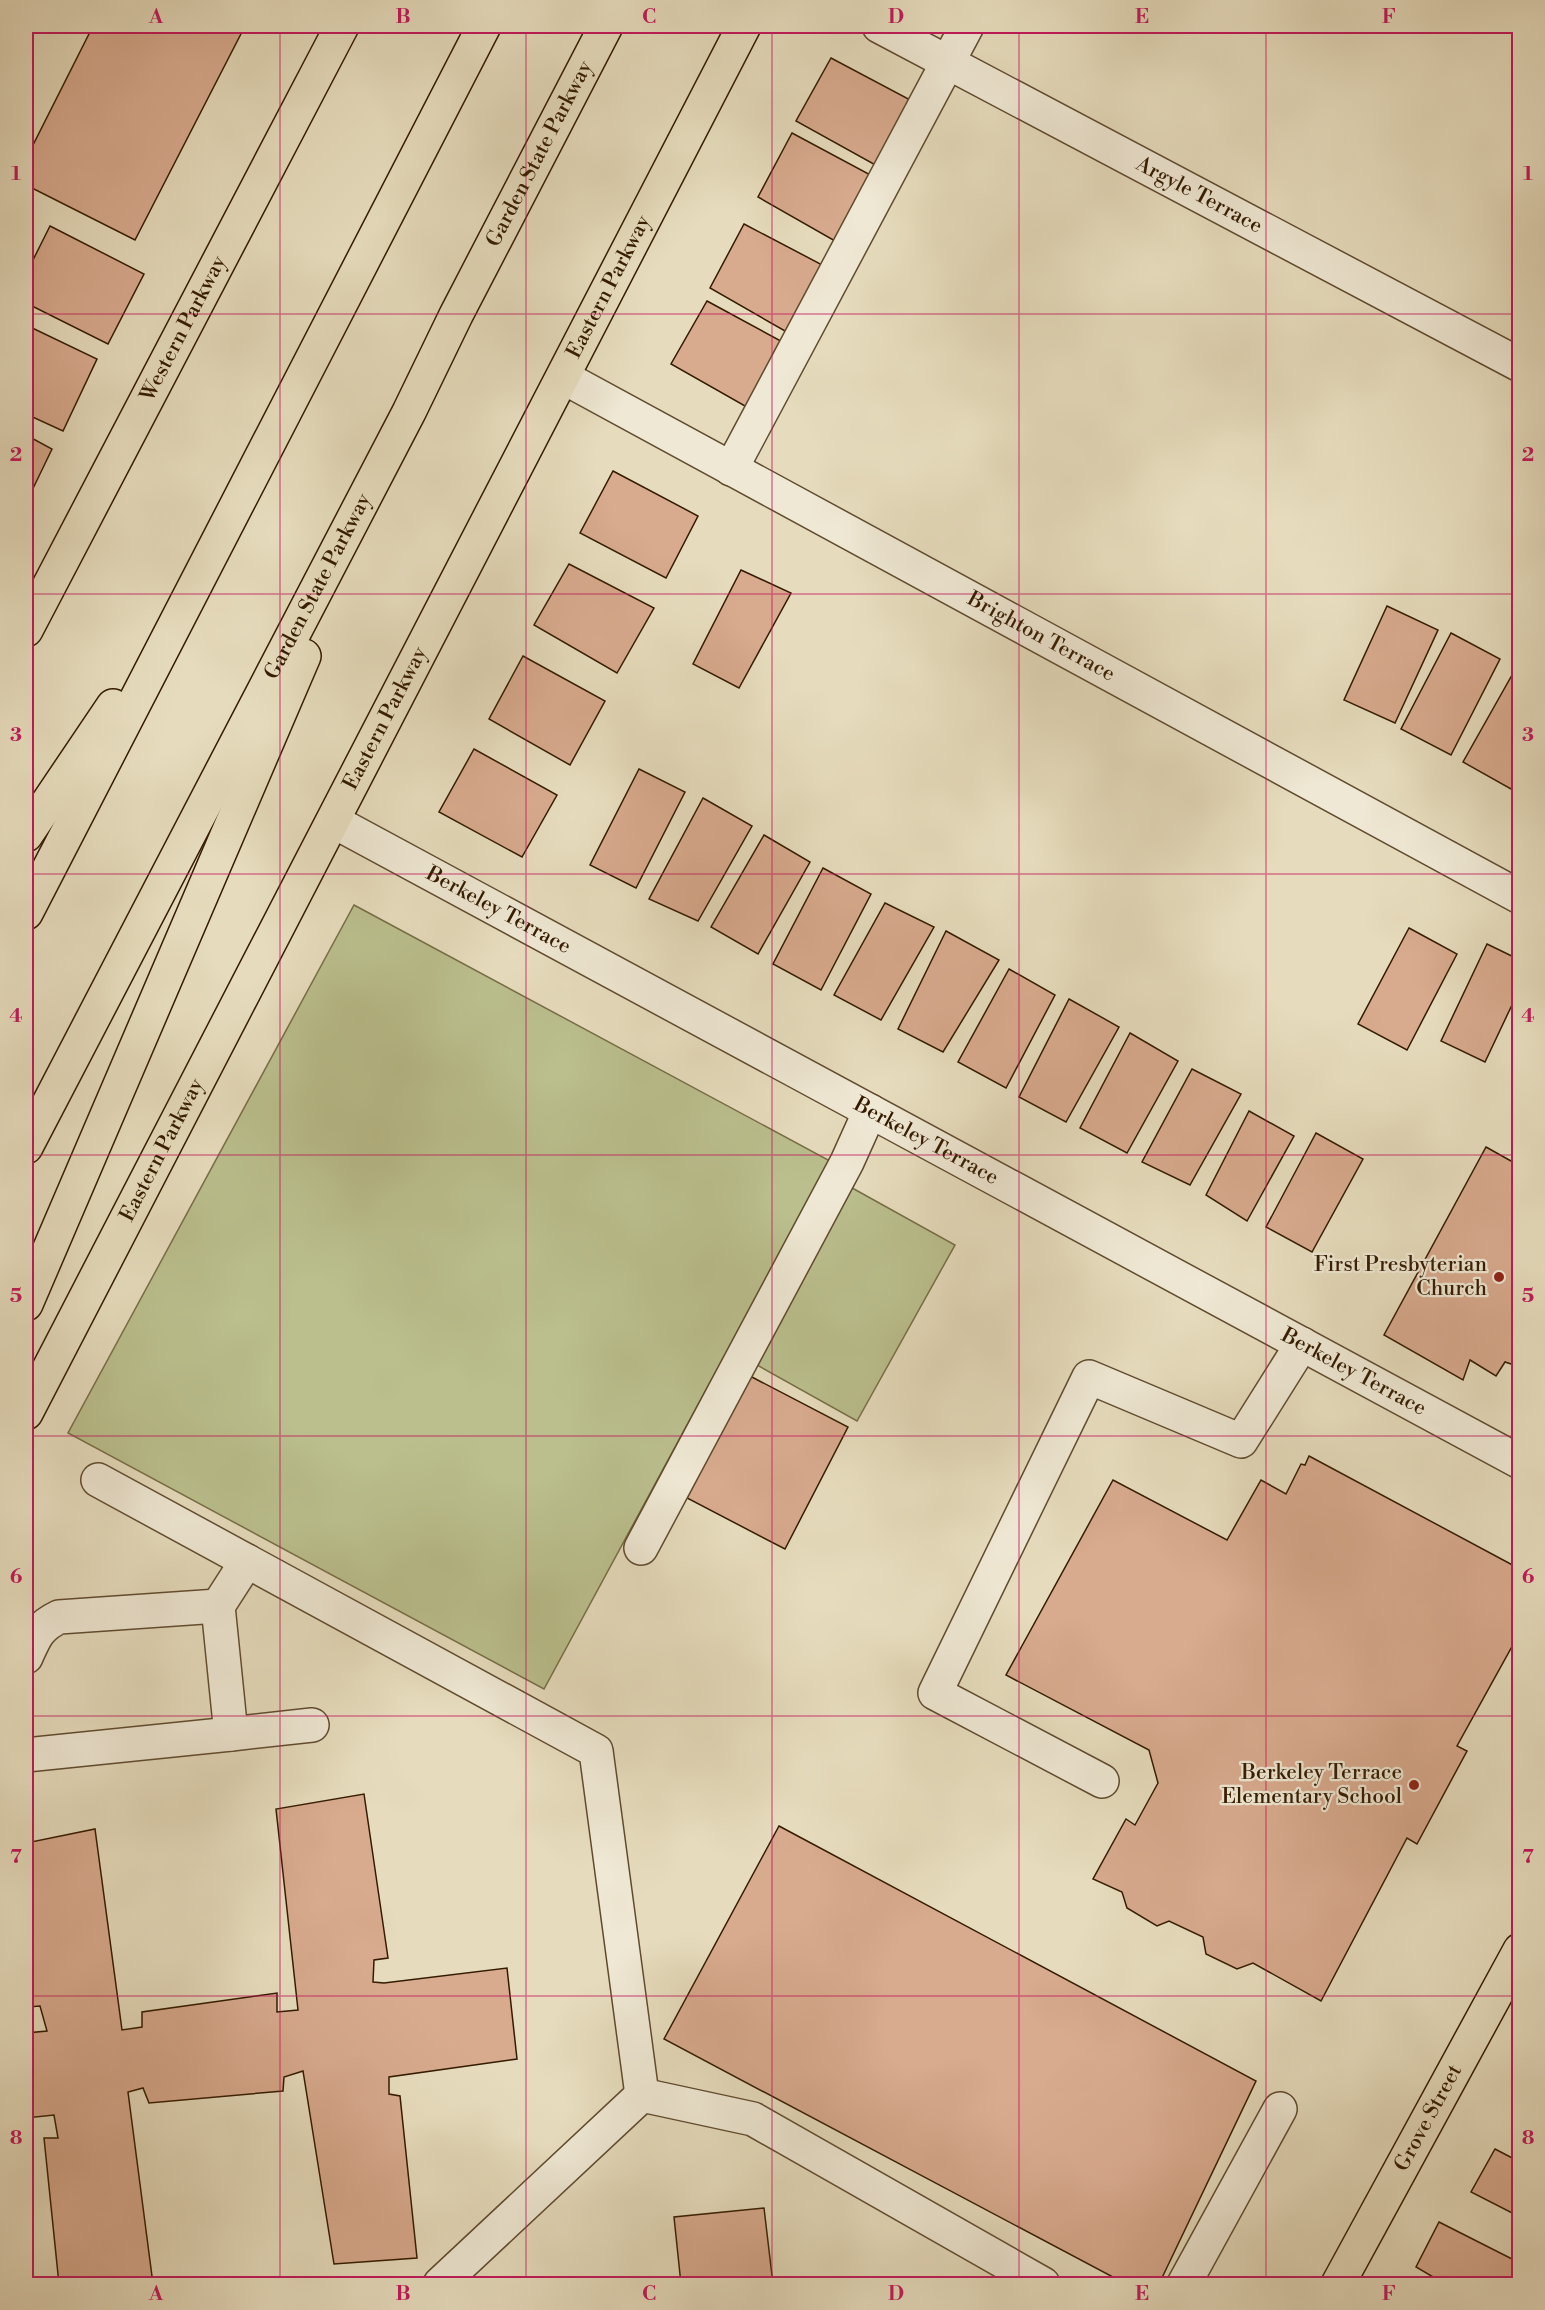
<svg xmlns="http://www.w3.org/2000/svg" width="1545" height="2310" viewBox="0 0 1545 2310" font-family="'Libre Bodoni',serif">
<style>
.green{fill:#babf8d;stroke:#776d46;stroke-width:1.5}
.building{fill:#d8aa8e;stroke:#341b00;stroke-width:1.5}
.lines{fill:none;stroke-linecap:round;stroke-linejoin:round}
.minor-casing{stroke:#604b2f;stroke-width:36}
.major-casing{stroke:#341b00;stroke-width:36}
.highway-casing{stroke:#341b00;stroke-width:36}
.minor{stroke:#efe8d4;stroke-width:33}
.major{stroke:#e6dcbd;stroke-width:33}
.highway{stroke:#e6dcbd;stroke-width:33}
.grid{fill:none;stroke:#c2185b;stroke-width:1.5;stroke-opacity:0.55}
.poi-dot{fill:#8f2418;stroke:#efe8d4;stroke-width:2}
.labels{text-anchor:middle;dominant-baseline:central;stroke-width:4.5;stroke-linejoin:round;paint-order:stroke}
.street-label{font-size:21px;fill:#341b00;stroke:#efe8d4}
.poi-label{font-size:21px;fill:#341b00;stroke:#efe8d4;text-anchor:end}
.neatline{fill:none;stroke:#c2185b;stroke-width:2}
.grid-label{font-size:20px;text-anchor:middle;font-weight:bold;fill:#c2185b}
</style>
<rect width="100%" height="100%" fill="#e6dcbd"/>
<filter id="stains"><feTurbulence type="fractalNoise" baseFrequency=".00333" numOctaves="4"/><feColorMatrix values="0 0 0 0 .2 0 0 0 0 .09 0 0 0 0 .02 0 0 0 .5 -.17"/></filter>
<radialGradient id="worn" r=".72"><stop offset=".6" stop-color="#630" stop-opacity="0"/><stop offset="1" stop-color="#630" stop-opacity=".3"/></radialGradient>
<!-- green -->
<g class="green">
<path d="M354,905L830,1161L544,1689L68,1433Z"/>
<path d="M845,1184L955,1245L857,1421L748,1360Z"/>
</g>
<!-- building -->
<g class="building">
<path d="M93,26H245L135,240L26,185V159Z"/>
<path d="M831,58L916,103L879,167L796,121Z"/>
<path d="M792,133L878,179L842,245L758,197Z"/>
<path d="M744,224L828,268L792,335L710,288Z"/>
<path d="M50,226L144,274L108,344L26,303V274Z"/>
<path d="M707,301L790,346L752,410L671,364Z"/>
<path d="M26,325L97,359L63,431L26,414Z"/>
<path d="M26,435L52,449L26,503Z"/>
<path d="M613,471L698,516L666,578L580,533Z"/>
<path d="M569,564L654,608L617,673L534,625Z"/>
<path d="M741,570L791,593L739,688L693,664Z"/>
<path d="M1387,606L1438,630L1395,723L1344,700Z"/>
<path d="M1451,633L1500,659L1451,755L1401,729Z"/>
<path d="M523,656L605,701L570,765L489,719Z"/>
<path d="M1516,668L1520,670V774L1511,789L1463,762Z"/>
<path d="M474,749L557,795L522,857L439,812Z"/>
<path d="M639,769L685,792L636,888L590,865Z"/>
<path d="M703,798L752,826L698,921L649,899Z"/>
<path d="M764,835L810,862L758,954L711,927Z"/>
<path d="M823,868L871,894L821,990L773,964Z"/>
<path d="M885,903L934,927L881,1020L834,995Z"/>
<path d="M1409,928L1457,954L1407,1050L1358,1024Z"/>
<path d="M946,931L999,960L943,1052L898,1029Z"/>
<path d="M1487,944L1520,960V988L1485,1062L1441,1041Z"/>
<path d="M1009,969L1055,995L1006,1088L958,1062Z"/>
<path d="M1069,999L1119,1027L1066,1122L1019,1097Z"/>
<path d="M1130,1033L1178,1061L1127,1153L1080,1128Z"/>
<path d="M1192,1069L1241,1094L1190,1185L1142,1162Z"/>
<path d="M1249,1111L1294,1136L1247,1221L1206,1195Z"/>
<path d="M1316,1133L1363,1159L1312,1252L1266,1227Z"/>
<path d="M1486,1147L1520,1166V1367L1505,1362L1496,1376L1470,1360L1463,1380L1384,1335Z"/>
<path d="M750,1376L848,1427L785,1549L687,1498Z"/>
<path d="M1309,1456L1520,1569V1632L1457,1746L1467,1751L1417,1844L1407,1838L1321,2001L1253,1963L1237,1969L1206,1954L1203,1937L1169,1921L1157,1926L1127,1908L1122,1892L1093,1879L1126,1819L1135,1825L1158,1783L1149,1750L1006,1675L1113,1480L1227,1540L1261,1480L1286,1494L1301,1464L1305,1465Z"/>
<path d="M364,1794L388,1958L374,1960L373,1982L384,1983L507,1968L517,2059L389,2077V2094L400,2096L417,2258L334,2264L303,2071L284,2077L283,2091L149,2103L143,2088L128,2092L153,2284H59L44,2138H58L54,2115L26,2118V2033L47,2031L40,2006L28,2007L26,1990V1843L95,1829L122,2030L142,2027V2012L277,1993V2012L298,2010L276,1809Z"/>
<path d="M779,1826L1256,2081L1159,2284H1126L664,2039Z"/>
<path d="M1495,2149L1520,2162V2217L1471,2192Z"/>
<path d="M764,2208L773,2284H681L674,2217Z"/>
<path d="M1439,2222L1520,2263V2284H1445L1416,2267Z"/>
</g>
<g class="lines">
<!-- minor casing -->
<g class="minor-casing">
<g id="minor">
<path id="s1" d="M879,26L1520,365"/>
<path id="s2" d="M563,377L1520,897"/>
<path d="M731,469L967,26"/>
<path id="s3" d="M333,821L1520,1462"/>
<path d="M98,1480L596,1751L642,2095"/>
<path d="M641,1548L847,1162L870,1111"/>
<path d="M247,1561L218,1606L231,1734L312,1725"/>
<path d="M26,1657C35,1637 38,1627 59,1617L218,1606"/>
<path d="M26,1755L231,1734"/>
<path d="M1102,1781L935,1693L1089,1377L1241,1441L1302,1344"/>
<path d="M440,2284L642,2095L753,2119L1043,2284"/>
<path d="M1184,2284L1280,2109"/>
</g>
</g>
<!-- major casing -->
<g class="major-casing">
<g id="major">
<path id="s4" d="M26,630L342,26"/>
<path id="s5" d="M26,1413L744,26"/>
<path id="s6" d="M1338,2284L1520,1950"/>
</g>
</g>
<!-- highway casing -->
<g class="highway-casing">
<g id="highway">
<path d="M26,835L113,706"/>
<path d="M26,913L484,26"/>
<path id="s7" d="M26,1147L409,412L456,315L606,26"/>
<path d="M26,1304L304,656"/>
</g>
</g>
<!-- minor -->
<use href="#minor" class="minor"/>
<!-- major -->
<use href="#major" class="major"/>
<!-- highway -->
<use href="#highway" class="highway"/>
</g>
<!-- grid -->
<path class="grid" d="M280,26V2284M526,26V2284M772,26V2284M1019,26V2284M1266,26V2284M26,314H1520M26,594H1520M26,874H1520M26,1155H1520M26,1436H1520M26,1716H1520M26,1996H1520"/>
<!-- markers -->
<g class="poi-dot">
<circle cx="1499" cy="1277" r="6"/>
<circle cx="1414" cy="1785" r="6"/>
</g>
<g class="labels">
<!-- street labels -->
<g class="street-label">
<text stroke="none"><textPath href="#s7" startOffset="1118">Garden State Parkway</textPath></text>
<text stroke="none"><textPath href="#s1" startOffset="362">Argyle Terrace</textPath></text>
<text stroke="none"><textPath href="#s5" startOffset="1268">Eastern Parkway</textPath></text>
<text stroke="none"><textPath href="#s4" startOffset="340">Western Parkway</textPath></text>
<text stroke="none"><textPath href="#s7" startOffset="632">Garden State Parkway</textPath></text>
<text stroke="none"><textPath href="#s2" startOffset="544">Brighton Terrace</textPath></text>
<text stroke="none"><textPath href="#s5" startOffset="782">Eastern Parkway</textPath></text>
<text stroke="none"><textPath href="#s3" startOffset="188">Berkeley Terrace</textPath></text>
<text stroke="none"><textPath href="#s3" startOffset="674">Berkeley Terrace</textPath></text>
<text stroke="none"><textPath href="#s5" startOffset="296">Eastern Parkway</textPath></text>
<text stroke="none"><textPath href="#s3" startOffset="1160">Berkeley Terrace</textPath></text>
<text stroke="none"><textPath href="#s6" startOffset="189">Grove Street</textPath></text>
</g>
<!-- poi labels -->
<g class="poi-label">
<text x="1487" y="1265">First Presbyterian<tspan x="1487" dy="24">Church</tspan></text>
<text x="1402" y="1773">Berkeley Terrace<tspan x="1402" dy="24">Elementary School</tspan></text>
</g>
</g>
<!-- margin -->
<rect width="1545" height="2310" fill="none" stroke="#e6dcbd" stroke-width="66"/>
<rect x="33" y="33" width="1479" height="2244" class="neatline"/>
<g class="grid-label">
<text x="156" y="23">A</text>
<text x="403" y="23">B</text>
<text x="649" y="23">C</text>
<text x="896" y="23">D</text>
<text x="1142" y="23">E</text>
<text x="1389" y="23">F</text>
<text x="16" y="180">1</text>
<text x="1528" y="180">1</text>
<text x="16" y="461">2</text>
<text x="1528" y="461">2</text>
<text x="16" y="741">3</text>
<text x="1528" y="741">3</text>
<text x="16" y="1022">4</text>
<text x="1528" y="1022">4</text>
<text x="16" y="1302">5</text>
<text x="1528" y="1302">5</text>
<text x="16" y="1583">6</text>
<text x="1528" y="1583">6</text>
<text x="16" y="1863">7</text>
<text x="1528" y="1863">7</text>
<text x="16" y="2144">8</text>
<text x="1528" y="2144">8</text>
<text x="156" y="2300">A</text>
<text x="403" y="2300">B</text>
<text x="649" y="2300">C</text>
<text x="896" y="2300">D</text>
<text x="1142" y="2300">E</text>
<text x="1389" y="2300">F</text>
</g>
<rect width="100%" height="100%" filter="url(#stains)"/>
<rect width="100%" height="100%" fill="url(#worn)"/>
</svg>
